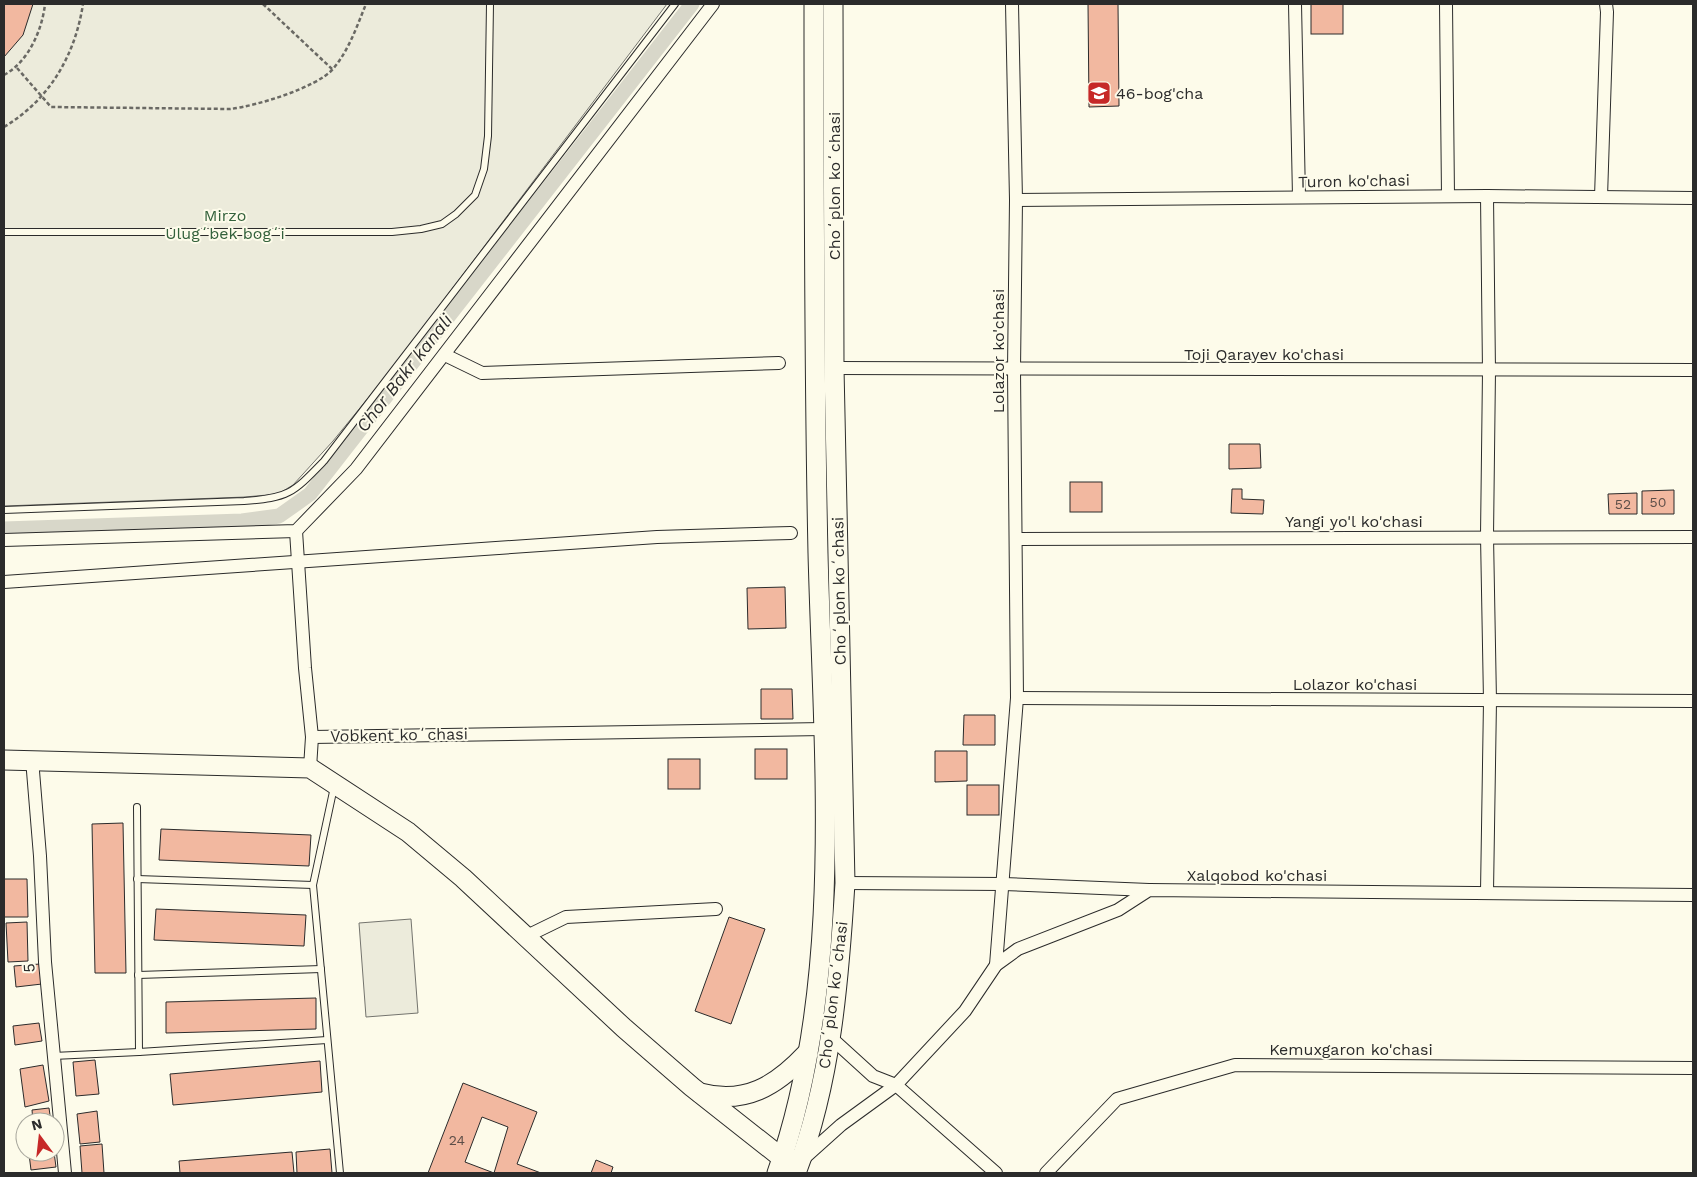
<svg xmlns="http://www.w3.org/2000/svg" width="1697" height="1177" viewBox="0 0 1697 1177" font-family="'Work Sans',sans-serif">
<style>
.green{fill:#ecebdb;stroke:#74746e}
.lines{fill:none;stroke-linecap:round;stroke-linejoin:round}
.canal{stroke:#d8d7c9;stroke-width:15}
.building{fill:#f2b8a0;stroke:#2b2b2b;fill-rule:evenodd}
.service-casing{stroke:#2b2b2b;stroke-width:8}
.minor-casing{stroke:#2b2b2b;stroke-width:14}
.secondary-casing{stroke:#2b2b2b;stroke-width:21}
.path{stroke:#6a6964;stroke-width:2.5;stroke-dasharray:4 2.5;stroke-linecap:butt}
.service{stroke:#fdfbea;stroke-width:6}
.minor{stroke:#fdfbea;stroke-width:12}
.secondary{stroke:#fdfbea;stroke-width:19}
.labels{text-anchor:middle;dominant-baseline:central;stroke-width:4;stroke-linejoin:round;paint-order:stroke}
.number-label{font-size:14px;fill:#5d4e48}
.poi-label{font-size:16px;fill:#2b2b2b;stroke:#fdfbea;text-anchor:start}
.street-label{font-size:16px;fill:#2b2b2b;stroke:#fdfbea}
.park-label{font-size:16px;fill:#34623c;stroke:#fdfbea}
.water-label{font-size:18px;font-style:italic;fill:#2b2b2b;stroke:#fdfbea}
</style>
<rect width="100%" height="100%" fill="#fdfbea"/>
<!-- green -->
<g class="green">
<path d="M4,4H667L391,370L333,441L293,485L278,494L245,497L4,506Z"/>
<path d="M411,919L418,1013L366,1017L359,923Z"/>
</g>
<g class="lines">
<!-- canal -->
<path class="canal" d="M4,529L242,521L279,516L310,494L692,4"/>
</g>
<!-- building -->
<g class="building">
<path d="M4,4H33L23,35L4,57Z"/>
<path d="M1088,4H1118L1119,106L1089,107Z"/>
<rect x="1311" y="4" width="32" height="30"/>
<path d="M1229,444H1260L1261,468L1229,469Z"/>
<rect x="1070" y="482" width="32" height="30"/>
<path d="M1232,489H1242V499L1264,500L1263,514L1231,513Z"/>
<path d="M1674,490V514H1642V491Z"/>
<path d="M1637,493V514H1609L1608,494Z"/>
<path d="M785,587L786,628L748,629L747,588Z"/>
<path d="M761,689H792L793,719H761Z"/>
<path d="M964,715H995V745H963Z"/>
<rect x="755" y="749" width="32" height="30"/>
<path d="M935,751H967V781L935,782Z"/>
<rect x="668" y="759" width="32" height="30"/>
<rect x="967" y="785" width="32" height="30"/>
<path d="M123,823L126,973H95L92,824Z"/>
<path d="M161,829L311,835L309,866L159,860Z"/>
<path d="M4,879H27L28,917H4Z"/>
<path d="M156,909L306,915L304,946L154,940Z"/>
<path d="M729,917L765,929L731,1024L695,1011Z"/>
<path d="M27,922L28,961L8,962L6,923Z"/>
<path d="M40,964L42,984L16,987L14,966Z"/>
<path d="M316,998V1029L166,1033V1002Z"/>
<path d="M39,1023L42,1041L15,1045L13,1026Z"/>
<path d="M95,1060L99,1094L76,1096L73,1062Z"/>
<path d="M320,1061L322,1092L173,1105L170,1074Z"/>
<path d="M43,1065L49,1101L25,1107L20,1069Z"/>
<path d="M463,1083L537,1112L517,1164L541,1173H428ZM482,1117L508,1127L494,1173L465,1162Z"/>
<path d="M49,1108L51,1122H33L32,1110Z"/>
<path d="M97,1111L100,1142L80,1144L77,1114Z"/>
<path d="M102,1144L104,1173H82L80,1146Z"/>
<path d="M330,1149L332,1173H297L296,1152Z"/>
<path d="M54,1152L56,1167L31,1170L29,1154Z"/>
<path d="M292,1152L294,1173H180L179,1161Z"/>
<path d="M596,1160L613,1167L611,1173H591Z"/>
</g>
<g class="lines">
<!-- service casing -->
<g class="service-casing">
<g id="service">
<path d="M4,232H392L421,229L442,224L456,214L475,195L484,169L488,136L490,4"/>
<path d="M4,510L244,501C289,498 293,493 324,461L675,4"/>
<path d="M334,787L313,885L340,1173"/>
<path d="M137,807L139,1052L327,1040"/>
<path d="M137,879L313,885"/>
<path d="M138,975L321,969"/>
<path d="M53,1056L139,1052"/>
</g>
</g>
<!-- minor casing -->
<g class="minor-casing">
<g id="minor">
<path d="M1295,4L1299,197"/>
<path d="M1446,4L1448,196"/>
<path d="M1487,196L1489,371L1487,536L1490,701L1487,892"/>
<path d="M1601,197L1607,12L1606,4"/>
<path d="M1016,200L1487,196L1693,198"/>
<path d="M445,355L482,373L779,363"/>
<path d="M834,368L1693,370"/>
<path d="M296,531L305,668L312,737L310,768"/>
<path d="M1016,539L1693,537"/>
<path d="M4,540L296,531L356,469L713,4"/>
<path d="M4,582L657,537L791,533"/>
<path d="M1017,698L1693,701"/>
<path d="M312,737L823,729"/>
<path d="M32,759L40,856L45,962L65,1173"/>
<path d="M845,883L1003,884L1149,890"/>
<path d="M527,936L566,917L716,909"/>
<path d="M996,965L1017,698L1014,370L1016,200L1012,4"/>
<path d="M829,1036L873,1076L896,1085L996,1173"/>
<path d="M802,1160L841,1125L896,1085L965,1011L996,965L1018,949L1118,910L1149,890L1693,895"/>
<path d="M1046,1173L1117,1099L1235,1065L1693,1068"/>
</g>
</g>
<!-- secondary casing -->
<g class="secondary-casing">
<g id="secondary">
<path d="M4,760L310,768L408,832L463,878L624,1028L692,1087L782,1158L792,1159"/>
<path d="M700,1093C745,1105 776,1086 806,1054"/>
<path d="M777,1173C845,983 823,752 818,553C814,370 814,187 814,4"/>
<path d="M796,1173C831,1082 839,980 845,883L834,368L833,4"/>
</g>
</g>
<!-- path -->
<g class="path">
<path d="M263,4L332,69"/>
<path d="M17,68L51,107L230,109C256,106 316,88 333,69C349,50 357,26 366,4"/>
<path d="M4,75C28,62 42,31 45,4"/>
<path d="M4,127C49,100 75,56 83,4"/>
</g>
<!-- service -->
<use href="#service" class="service"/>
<!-- minor -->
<use href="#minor" class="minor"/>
<!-- secondary -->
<use href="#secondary" class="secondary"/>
</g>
<!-- icons -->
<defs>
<g id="school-square" transform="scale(1.25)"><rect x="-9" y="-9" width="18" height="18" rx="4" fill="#c62828" stroke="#fdfbea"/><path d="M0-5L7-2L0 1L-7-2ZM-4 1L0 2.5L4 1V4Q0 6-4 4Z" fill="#fff"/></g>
</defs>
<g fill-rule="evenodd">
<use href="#school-square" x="1099" y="93"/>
</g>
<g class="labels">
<!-- number labels -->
<g class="number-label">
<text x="1658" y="502">50</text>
<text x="1623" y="504">52</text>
<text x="457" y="1140">24</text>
</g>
<!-- poi labels -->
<g class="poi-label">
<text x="1116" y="93">46-bog'cha</text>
</g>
<!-- street labels -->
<g class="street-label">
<text transform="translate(1354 181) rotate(-1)">Turon ko'chasi</text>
<text transform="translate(834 186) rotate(-90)">Choʻplon koʻchasi</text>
<text transform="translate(998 351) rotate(-90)">Lolazor ko'chasi</text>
<text x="1264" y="354">Toji Qarayev ko'chasi</text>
<text x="1354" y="521">Yangi yo'l ko'chasi</text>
<text transform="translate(839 591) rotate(-91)">Choʻplon koʻchasi</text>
<text x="1355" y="684">Lolazor ko'chasi</text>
<text transform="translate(399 735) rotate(-1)">Vobkent koʻchasi</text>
<text x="1257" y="875">Xalqobod ko'chasi</text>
<text transform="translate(29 968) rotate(-94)">5</text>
<text transform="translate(833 995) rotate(-83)">Choʻplon koʻchasi</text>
<text x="1351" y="1049">Kemuxgaron ko'chasi</text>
</g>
<!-- park labels -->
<g class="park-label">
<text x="225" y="215">Mirzo<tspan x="225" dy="18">Ulugʻbek bogʻi</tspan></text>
</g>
<!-- water labels -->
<g class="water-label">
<text transform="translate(404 373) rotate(-52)">Chor Bakr kanali</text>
</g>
</g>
<!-- border -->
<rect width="1697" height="1177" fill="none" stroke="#2b2b2b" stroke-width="10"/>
<!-- north arrow -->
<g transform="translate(40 1137) rotate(345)"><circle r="24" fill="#fdfbea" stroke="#a9a89e"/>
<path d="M0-4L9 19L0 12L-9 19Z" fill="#c62828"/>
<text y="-8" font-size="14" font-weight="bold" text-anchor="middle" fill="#2b2b2b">N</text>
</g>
</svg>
